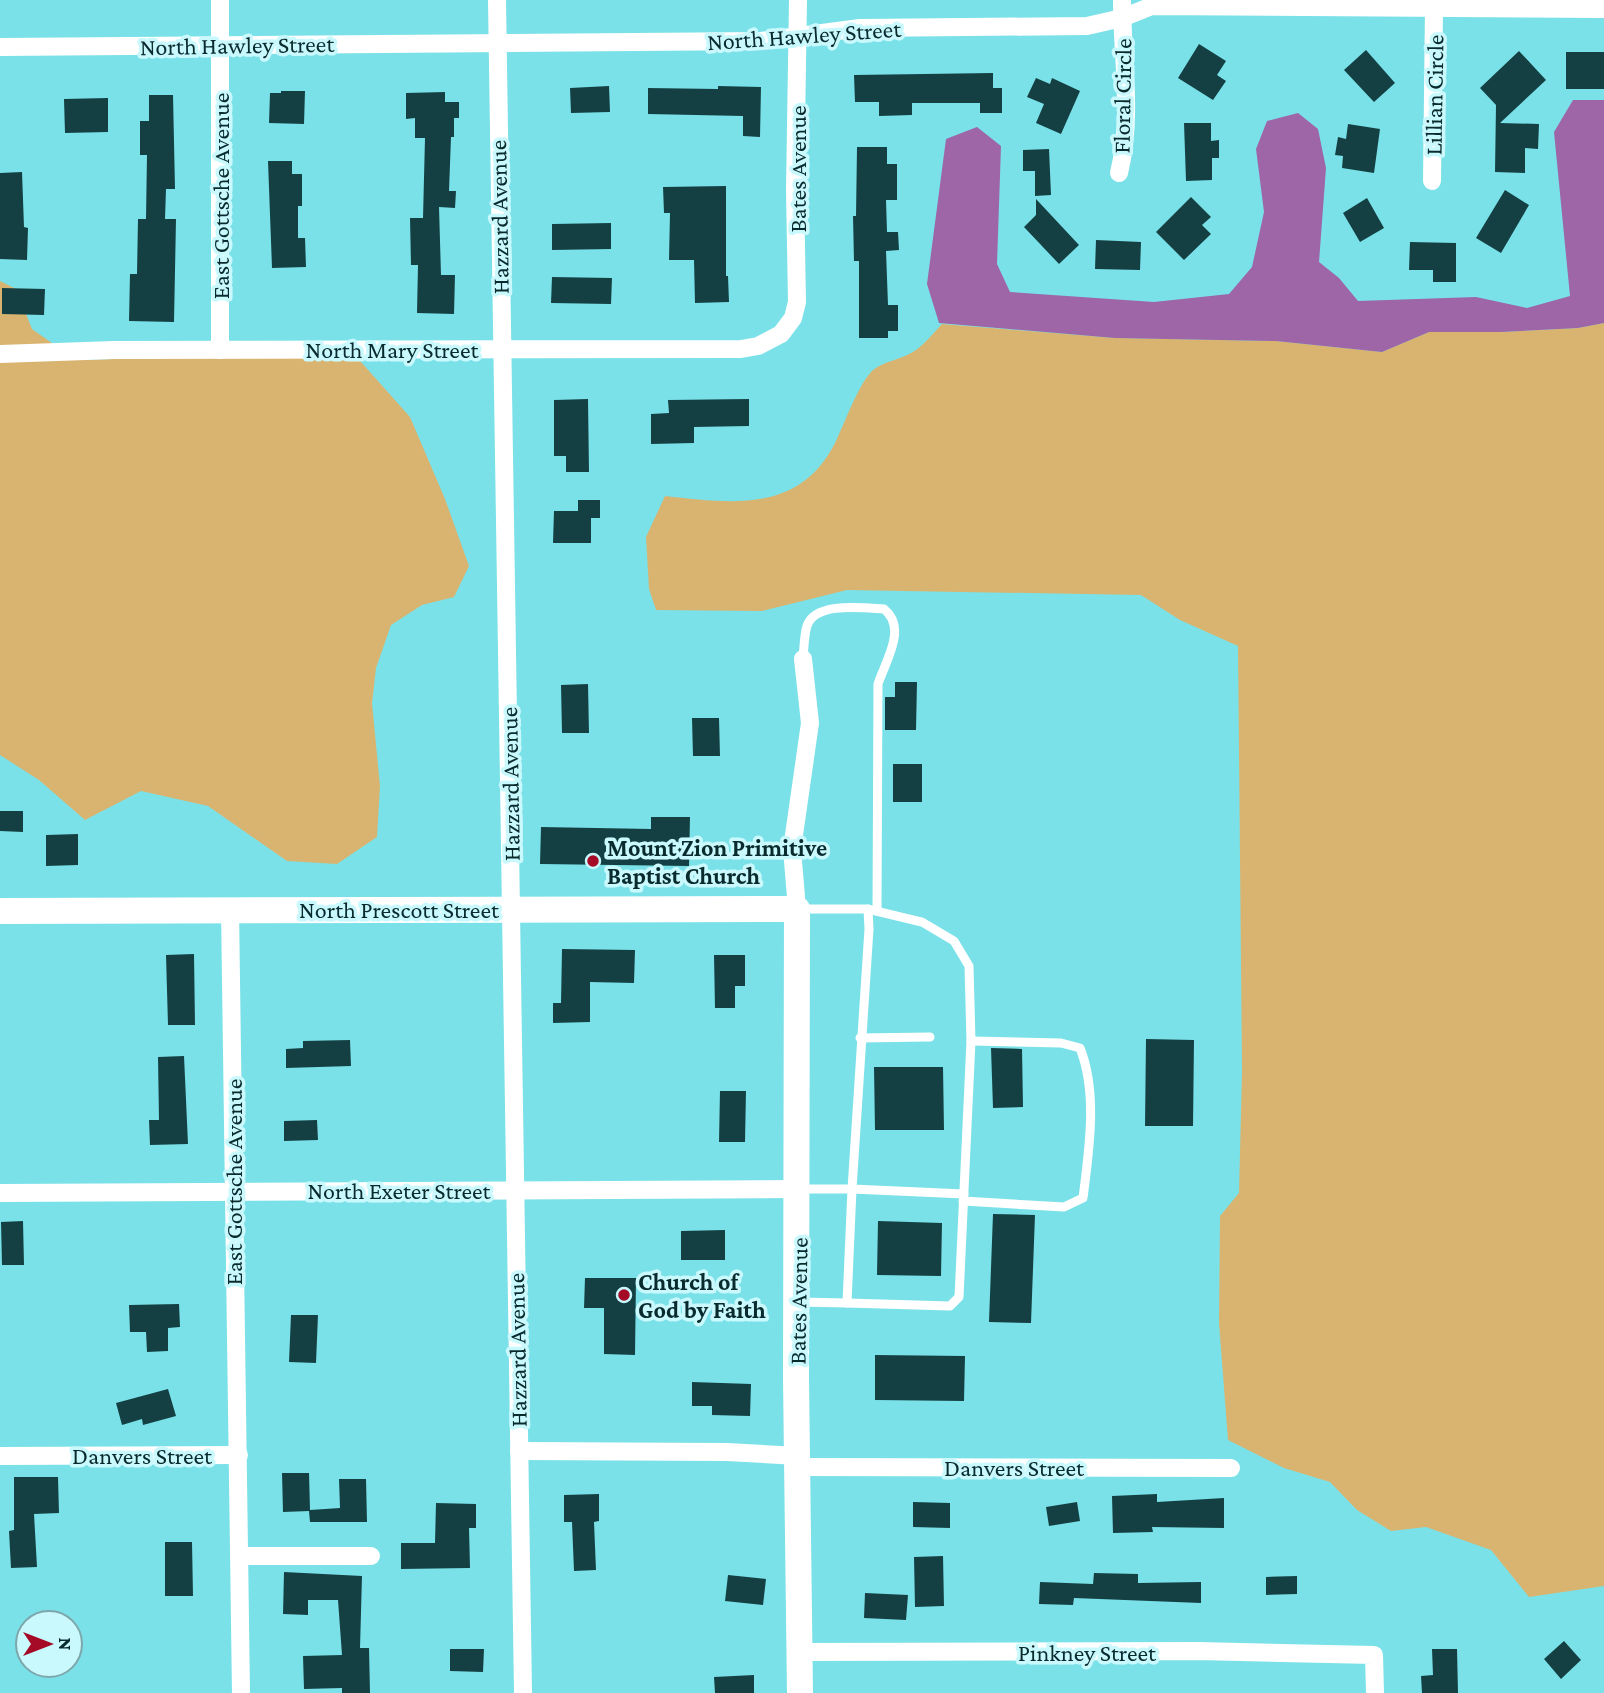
<svg xmlns="http://www.w3.org/2000/svg" width="1604" height="1693" viewBox="0 0 1604 1693" font-family="'Crimson Pro',serif">
<style>
.green{fill:#d9b470}
.water{fill:#9e65a7}
.building{fill:#154043}
.lines{fill:none;stroke-linecap:round;stroke-linejoin:round}
.lane{stroke:#fff;stroke-width:9}
.street{stroke:#fff;stroke-width:18}
.secondary{stroke:#fff;stroke-width:26}
.poi-dot{fill:#a50b26;stroke:#caf9fd;stroke-width:2.5}
.labels{text-anchor:middle;dominant-baseline:central;stroke-width:7;stroke-linejoin:round;paint-order:stroke}
.street-label{font-size:24px;fill:#092b2e;stroke:#caf9fd}
.poi-label{font-size:24px;font-weight:bold;fill:#092b2e;stroke:#caf9fd;text-anchor:start}
</style>
<rect width="100%" height="100%" fill="#7ae1e9"/>
<!-- green -->
<g class="green">
<path d="M0,281L16,289L32,329L76,360L353,353L410,417L445,499L469,566L454,597L422,605L391,625L376,668L372,703L380,786L377,837L337,864L287,861L208,806L141,791L85,820L39,780L0,755Z"/>
<path d="M1604,323V1586L1529,1597L1491,1550L1426,1527L1391,1531L1357,1510L1330,1482L1284,1468L1228,1440L1219,1323L1220,1216L1239,1193L1242,1071L1238,646L1180,620L1141,595L847,590L762,611L656,610L649,589L646,537L665,496C731,503 799,514 835,443C844,425 858,385 872,371C883,361 904,359 916,350C926,343 934,332 942,324L1115,338L1276,341L1382,352L1429,332H1500L1578,328Z"/>
</g>
<!-- water -->
<path class="water" d="M1573,100H1604V323L1578,328L1500,332H1429L1382,352L1276,341L1115,338L939,323L927,284L946,139L977,127L1001,146L997,264L1010,292L1154,302L1229,294L1252,267L1264,212L1256,149L1267,121L1298,113L1318,129L1326,168L1319,262L1339,278L1358,301L1476,297L1527,308L1570,296L1554,132Z"/>
<!-- building -->
<g class="building">
<path d="M1199,44L1226,61L1217,75L1226,81L1213,100L1178,78Z"/>
<path d="M1366,50L1395,83L1374,102L1344,70Z"/>
<path d="M1519,51L1546,80L1500,123L1539,124L1538,149L1525,148V173L1495,172L1496,105L1480,88Z"/>
<rect x="1566" y="52" width="38" height="37"/>
<path d="M993,73V88H1002V113H980V103H912V115L879,116V102H855L854,75Z"/>
<path d="M1036,78L1050,84L1052,78L1080,91L1061,134L1036,123L1044,104L1027,97Z"/>
<path d="M609,86L610,112L571,113L570,88Z"/>
<path d="M718,86L761,87L760,137L743,136V116L648,114V88L718,89Z"/>
<path d="M281,91H305L304,124L269,123L270,93H281Z"/>
<path d="M445,92V102H459V118H454V137H451L449,191H456L455,208L439,207L441,275H455L454,314L417,313L418,265H411L410,218H423L425,138H415V118L406,119V93Z"/>
<path d="M149,95H173L175,189H166L165,219H176L174,322L129,321L130,274H137L138,219H146L147,155H140V121H149Z"/>
<path d="M108,98V132L65,133L64,99Z"/>
<path d="M1184,123H1211V141L1219,140V158H1212V180L1186,181Z"/>
<path d="M1348,124L1380,129L1374,173L1342,168L1343,156L1335,155L1338,137L1346,139Z"/>
<path d="M857,147H887V164H897V200H886L887,232H898L899,250L886,251L888,305H898V331H888V338H859V261H854L853,216H856Z"/>
<path d="M1049,149L1051,195L1035,196V171H1023V150Z"/>
<path d="M268,161H292V174H302V206H298V238H305L306,267L272,268Z"/>
<path d="M22,172L24,227L28,228L27,260L0,259V173Z"/>
<path d="M726,186V276H728L729,302L695,303L694,260H669L670,213H664L663,187Z"/>
<path d="M1505,190L1529,205L1501,253L1476,238Z"/>
<path d="M1191,197L1211,217L1202,225L1211,234L1184,260L1156,232Z"/>
<path d="M1367,198L1384,228L1360,242L1343,213Z"/>
<path d="M1036,199L1079,245L1059,264L1024,227L1036,215Z"/>
<path d="M611,223V249L552,250V224Z"/>
<path d="M1096,240L1141,242L1140,270L1095,269Z"/>
<path d="M1410,242L1456,243V282H1433V270H1409Z"/>
<path d="M552,277L612,278L611,304L551,303Z"/>
<path d="M2,288L45,289L44,315L2,314Z"/>
<path d="M588,399L589,472H566V456H554V400Z"/>
<path d="M749,399V426L694,427V443L651,444V414L669,413L668,400Z"/>
<path d="M578,500H600V518H591V543H553L554,511H578Z"/>
<path d="M895,682H917L916,730H885V697H895Z"/>
<path d="M588,684L589,733H562L561,685Z"/>
<path d="M692,718H719L720,756H693Z"/>
<rect x="893" y="764" width="29" height="38"/>
<path d="M0,811H23V832L0,831Z"/>
<path d="M651,817H690L689,866L540,864L541,827L651,829Z"/>
<path d="M78,834V865L46,866V835Z"/>
<path d="M562,949L635,950L634,983L590,982V1022L553,1023V1003H561Z"/>
<path d="M194,954L195,1025H168L166,955Z"/>
<path d="M714,955H745V986H735V1008H715Z"/>
<path d="M1146,1039L1194,1040L1193,1126H1145Z"/>
<path d="M350,1040L351,1066L286,1068V1049L303,1048V1041Z"/>
<path d="M991,1048L1022,1049L1023,1107L993,1108Z"/>
<path d="M184,1056L188,1144L150,1145L149,1120H159L158,1057Z"/>
<path d="M874,1067H943L944,1130H875Z"/>
<path d="M720,1091H746L745,1142H719Z"/>
<path d="M317,1120L318,1140L284,1141V1121Z"/>
<path d="M993,1214L1035,1215L1031,1323L989,1322Z"/>
<path d="M23,1221L24,1265H2L1,1222Z"/>
<path d="M878,1221L942,1223L941,1276L877,1275Z"/>
<path d="M725,1230V1260H681V1231Z"/>
<path d="M585,1278H636L635,1355L604,1354V1308H584Z"/>
<path d="M179,1304L180,1327L168,1328V1351L147,1352L146,1332H130L129,1305Z"/>
<path d="M291,1315H318L316,1363L289,1362Z"/>
<path d="M875,1355L965,1356L964,1401L875,1400Z"/>
<path d="M692,1382L751,1384L750,1416L712,1415V1406H692Z"/>
<path d="M168,1389L176,1416L143,1425L142,1419L122,1425L116,1403Z"/>
<path d="M282,1473H309L310,1510L340,1508L339,1479H366L367,1522H310L309,1511L283,1512Z"/>
<path d="M14,1477H58L59,1513L34,1514L37,1567L11,1568L9,1531L14,1530Z"/>
<path d="M599,1494V1521L594,1522L596,1570L574,1571L572,1522H564V1495Z"/>
<path d="M1157,1494V1502L1224,1498V1528L1152,1527L1153,1532L1113,1533L1112,1496Z"/>
<path d="M913,1502L950,1503V1528L913,1527Z"/>
<path d="M1077,1502L1080,1521L1049,1526L1046,1507Z"/>
<path d="M436,1503L476,1504V1528H469L470,1568L401,1569V1543H435Z"/>
<path d="M165,1542H192L193,1596H165Z"/>
<path d="M943,1556L944,1606L915,1607L914,1557Z"/>
<path d="M284,1572L362,1576L360,1648H369L370,1693H342V1688L304,1689L303,1656L342,1655L338,1600H308V1615L283,1614Z"/>
<path d="M1094,1573L1138,1574V1583L1201,1582V1603L1074,1598L1073,1605L1039,1604L1040,1582L1093,1584Z"/>
<path d="M728,1575L766,1579L763,1605L725,1601Z"/>
<path d="M1297,1576V1594L1266,1595V1577Z"/>
<path d="M865,1593L908,1595L906,1620L864,1618Z"/>
<path d="M1564,1641L1581,1660L1561,1679L1544,1659Z"/>
<path d="M450,1649H484L483,1672L450,1671Z"/>
<path d="M1432,1649H1457L1458,1693H1422L1421,1676L1433,1675Z"/>
<path d="M754,1675V1693H715L714,1677Z"/>
</g>
<g class="lines">
<!-- lane -->
<g class="lane">
<path d="M803,659C804,649 804,635 807,626C815,601 864,608 884,609C908,628 885,662 878,684L877,911"/>
<path d="M860,1038L930,1037"/>
<path d="M799,1189H852L869,929L868,909H799"/>
<path d="M963,1201L1064,1207L1083,1198C1089,1150 1098,1093 1080,1048L1061,1043L971,1041"/>
<path d="M799,1302L847,1303L852,1189L964,1194"/>
<path d="M847,1303L950,1306L959,1297L971,1041L969,966L954,941L922,922L868,909"/>
</g>
<!-- street -->
<g class="street">
<path d="M220,0V350"/>
<path d="M497,0L523,1693"/>
<path d="M0,47L761,41L860,28L1087,26L1122,18L1152,6L1604,9"/>
<path d="M1119,173C1133,116 1122,58 1122,0"/>
<path d="M1432,181L1434,8"/>
<path d="M0,354L114,350L741,349L758,346L781,334L793,318L797,302L795,190L798,0"/>
<path d="M230,909L241,1693"/>
<path d="M797,909L792,849L810,723L803,659"/>
<path d="M0,1193L799,1189"/>
<path d="M519,1451L727,1452L798,1456"/>
<path d="M0,1456L239,1455"/>
<path d="M798,1467L1231,1468"/>
<path d="M241,1556H371"/>
<path d="M799,1652L1198,1651L1374,1655L1375,1693"/>
</g>
<!-- secondary -->
<path class="secondary" d="M0,911L797,909L796,1379L800,1693"/>
</g>
<!-- markers -->
<g class="poi-dot">
<circle cx="593" cy="861" r="7"/>
<circle cx="624" cy="1295" r="7"/>
</g>
<g class="labels">
<!-- street labels -->
<g class="street-label">
<text transform="translate(804 35) rotate(-4)">North Hawley Street</text>
<text transform="translate(237 45) rotate(-1)">North Hawley Street</text>
<text transform="translate(1434 95) rotate(-89)">Lillian Circle</text>
<text transform="translate(1122 96) rotate(-89)">Floral Circle</text>
<text transform="translate(797 169) rotate(-90)">Bates Avenue</text>
<text transform="translate(220 196) rotate(-90)">East Gottsche Avenue</text>
<text transform="translate(499 217) rotate(-91)">Hazzard Avenue</text>
<text x="392" y="349">North Mary Street</text>
<text transform="translate(510 784) rotate(-91)">Hazzard Avenue</text>
<text x="399" y="909">North Prescott Street</text>
<text transform="translate(233 1182) rotate(-90)">East Gottsche Avenue</text>
<text x="399" y="1190">North Exeter Street</text>
<text transform="translate(798 1301) rotate(-89)">Bates Avenue</text>
<text transform="translate(517 1350) rotate(-91)">Hazzard Avenue</text>
<text x="142" y="1455">Danvers Street</text>
<text x="1014" y="1467">Danvers Street</text>
<text x="1087" y="1652">Pinkney Street</text>
</g>
<!-- poi labels -->
<g class="poi-label">
<text x="607" y="847">Mount Zion Primitive<tspan x="607" dy="28">Baptist Church</tspan></text>
<text x="638" y="1281">Church of<tspan x="638" dy="28">God by Faith</tspan></text>
</g>
</g>
<!-- north arrow -->
<g transform="translate(49 1644) rotate(90)"><circle r="33" fill="#caf9fd" stroke="#7da7aa" stroke-width="2"/>
<path d="M0-5L12 26L0 18L-12 26Z" fill="#a50b26"/>
<text y="-10" font-size="19" font-weight="bold" text-anchor="middle" fill="#092b2e">N</text>
</g>
</svg>
